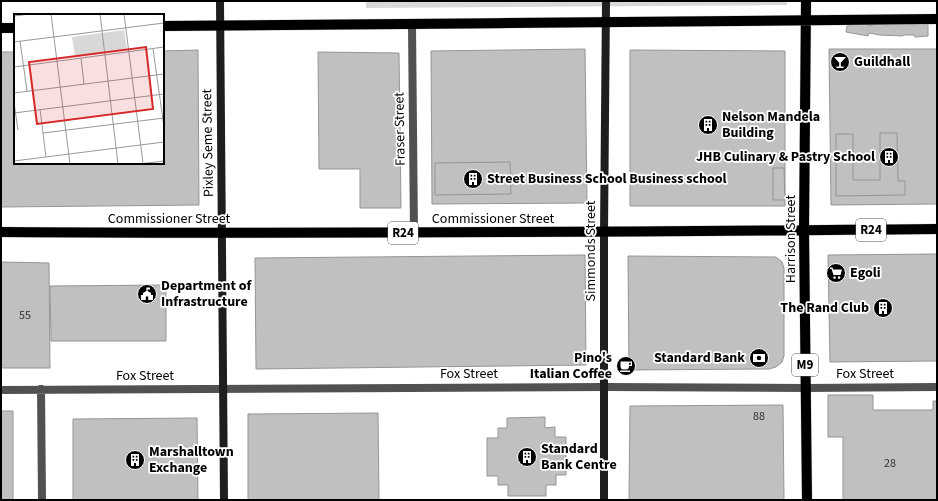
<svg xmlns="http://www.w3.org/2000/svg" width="938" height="501" font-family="'Source Sans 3',sans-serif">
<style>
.green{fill:#d8d8d8}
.building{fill:#c0c0c0;stroke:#959595}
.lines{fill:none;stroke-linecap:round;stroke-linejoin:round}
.primary-casing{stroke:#dbdbdb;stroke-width:11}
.street{stroke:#515151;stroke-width:8}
.secondary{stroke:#1e1e1e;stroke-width:8}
.primary{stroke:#000;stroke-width:10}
.labels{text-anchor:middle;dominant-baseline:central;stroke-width:3.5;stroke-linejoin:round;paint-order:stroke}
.number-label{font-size:12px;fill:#303030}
.shield{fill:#fff;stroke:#4c4c4c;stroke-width:1}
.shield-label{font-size:13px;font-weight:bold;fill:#000}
.poi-label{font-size:14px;font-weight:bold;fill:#000;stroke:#fff;text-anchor:start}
.street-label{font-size:14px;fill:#000;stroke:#fff}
.inset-road{fill:none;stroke:#999;stroke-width:1}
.view{fill:#d62828;fill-opacity:0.15;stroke:#d62828;stroke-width:2}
.inset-edge{fill:none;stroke:#000;stroke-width:2}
</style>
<rect width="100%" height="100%" fill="#fff"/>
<path class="green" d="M366,1H787V5L366,8Z"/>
<path class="building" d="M914,22L928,25V36L915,37L914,35H903V36L880,35L869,33L868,36L846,32L847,26L868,23V26L881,23L884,24L885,25L899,23L914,25Z
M585,49L587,203L432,204L431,51Z
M829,49H937V204L831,205Z
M198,50L199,205L1,207V52H15V163H163V51Z
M630,50L785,51V206H630Z
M318,52L399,53L401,208H360V169H319Z
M880,133H897L898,181H905V195L836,196V134H853V180H880Z
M510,162L511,194L435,195V163Z
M773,168H784L785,200H773Z
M937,254V361L830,362L828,255Z
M585,255L586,365L256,369L255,258Z
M628,256L776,257L782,262L784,268V356L782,362L776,367L769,369L629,370Z
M1,262L49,263L50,368H1Z
M166,285V341H51L50,286Z
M828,395H873V410H933V401H937V500H843V437H828Z
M783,405L784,500H629L630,406Z
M1,411H13V500H1Z
M378,413L379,500H248V414Z
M545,417V428L555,427V437H566V475H556V485H546V496H508V485H498V476H487V438H498V428H507V418Z
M197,418L198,500H73V419Z"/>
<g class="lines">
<g class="primary-casing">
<path id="primary" d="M806,1L804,230L807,500
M163,26C421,23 679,23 937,19
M1,28H15
M1,232C313,234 625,232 937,229"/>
</g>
<path class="street" d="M412,25L414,233
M41,389L42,500
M1,390L605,387L806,388L937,387"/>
<path class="secondary" d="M220,1L224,500
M604,500V232L606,1"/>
<use href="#primary" class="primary"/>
</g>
<defs>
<g id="bar-disc" transform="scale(1)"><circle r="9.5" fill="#000" stroke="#fff"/><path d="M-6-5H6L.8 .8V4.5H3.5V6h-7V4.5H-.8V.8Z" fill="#fff"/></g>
<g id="building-disc" transform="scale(1)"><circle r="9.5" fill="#000" stroke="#fff"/><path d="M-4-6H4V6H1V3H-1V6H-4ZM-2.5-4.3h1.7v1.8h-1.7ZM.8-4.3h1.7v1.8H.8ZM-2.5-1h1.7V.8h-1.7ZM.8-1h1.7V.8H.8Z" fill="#fff"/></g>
<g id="supermarket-disc" transform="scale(1)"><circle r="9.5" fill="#000" stroke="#fff"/><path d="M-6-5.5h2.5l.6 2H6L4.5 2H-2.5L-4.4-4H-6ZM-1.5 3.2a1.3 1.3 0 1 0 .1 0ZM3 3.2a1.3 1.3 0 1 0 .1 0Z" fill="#fff"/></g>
<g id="civic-disc" transform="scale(1)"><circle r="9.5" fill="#000" stroke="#fff"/><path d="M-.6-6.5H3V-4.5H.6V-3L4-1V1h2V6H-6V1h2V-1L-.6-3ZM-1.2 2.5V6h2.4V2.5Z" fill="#fff"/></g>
<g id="bank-disc" transform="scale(1)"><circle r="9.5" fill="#000" stroke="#fff"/><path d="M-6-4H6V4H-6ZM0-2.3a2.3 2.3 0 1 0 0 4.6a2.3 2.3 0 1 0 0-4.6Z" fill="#fff"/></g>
<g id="cafe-disc" transform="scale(1)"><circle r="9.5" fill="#000" stroke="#fff"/><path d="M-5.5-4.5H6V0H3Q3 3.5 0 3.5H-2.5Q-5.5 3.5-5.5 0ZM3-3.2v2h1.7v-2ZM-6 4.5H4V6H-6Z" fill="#fff"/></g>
</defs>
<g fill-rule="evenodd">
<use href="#bar-disc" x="840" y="62"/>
<use href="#building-disc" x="708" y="125"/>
<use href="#building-disc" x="889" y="157"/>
<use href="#building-disc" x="473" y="179"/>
<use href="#supermarket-disc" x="836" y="273"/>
<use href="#civic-disc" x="147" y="294"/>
<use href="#building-disc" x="883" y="308"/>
<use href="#bank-disc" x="759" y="358"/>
<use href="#cafe-disc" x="626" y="366"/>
<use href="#building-disc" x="527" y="457"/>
<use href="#building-disc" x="135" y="460"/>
</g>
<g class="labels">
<g class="number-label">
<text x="25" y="315">55</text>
<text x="759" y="416">88</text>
<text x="890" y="463">28</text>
</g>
<g class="shield">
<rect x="856" y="219" width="30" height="22" rx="3"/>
<rect x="388" y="222" width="30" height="22" rx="3"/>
<rect x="792" y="354" width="26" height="22" rx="3"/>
</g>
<g class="shield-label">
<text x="871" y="230">R24</text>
<text x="403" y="233">R24</text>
<text x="805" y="365">M9</text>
</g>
<g class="poi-label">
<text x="854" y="62">Guildhall</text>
<text x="722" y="117">Nelson Mandela<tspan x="722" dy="16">Building</tspan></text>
<text x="875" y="157" text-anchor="end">JHB Culinary &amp; Pastry School</text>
<text x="487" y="179">Street Business School Business school</text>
<text x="850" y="273">Egoli</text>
<text x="161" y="286">Department of<tspan x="161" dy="16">Infrastructure</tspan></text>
<text x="869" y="308" text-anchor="end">The Rand Club</text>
<text x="612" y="358" text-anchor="end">Pino's<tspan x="612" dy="16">Italian Coffee</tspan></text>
<text x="745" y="358" text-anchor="end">Standard Bank</text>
<text x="541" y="449">Standard<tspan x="541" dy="16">Bank Centre</tspan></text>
<text x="149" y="452">Marshalltown<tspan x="149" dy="16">Exchange</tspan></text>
</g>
<g class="street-label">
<text transform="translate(400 129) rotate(-91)">Fraser Street</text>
<text transform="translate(208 143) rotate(-91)">Pixley Seme Street</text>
<text x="169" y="219">Commissioner Street</text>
<text x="493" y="219">Commissioner Street</text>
<text transform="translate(791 239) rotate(-90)">Harrison Street</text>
<text transform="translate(591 251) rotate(-90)">Simmonds Street</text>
<text x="469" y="374">Fox Street</text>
<text x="865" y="374">Fox Street</text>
<text x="145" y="376">Fox Street</text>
</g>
</g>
<g transform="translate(14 14)">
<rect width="150" height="150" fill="#fff"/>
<path d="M110,16L113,36L61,43L58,23Z" fill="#d8d8d8"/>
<path class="inset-road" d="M37,0L56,150M86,0L104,150M110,0L129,149M0,2L16,0M6,27L13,77M0,28L150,9M139,35L150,113M67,44L70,70M0,53L150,33M0,79L150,60M0,89L4,116M26,95L32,143M0,99L150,80M29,119L150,104M0,147L150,128M125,150L150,147"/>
<path class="view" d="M132,33L139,95L23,110L15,48Z"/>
<rect width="150" height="150" class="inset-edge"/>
</g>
<rect width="938" height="501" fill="none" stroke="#000000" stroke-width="4"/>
</svg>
